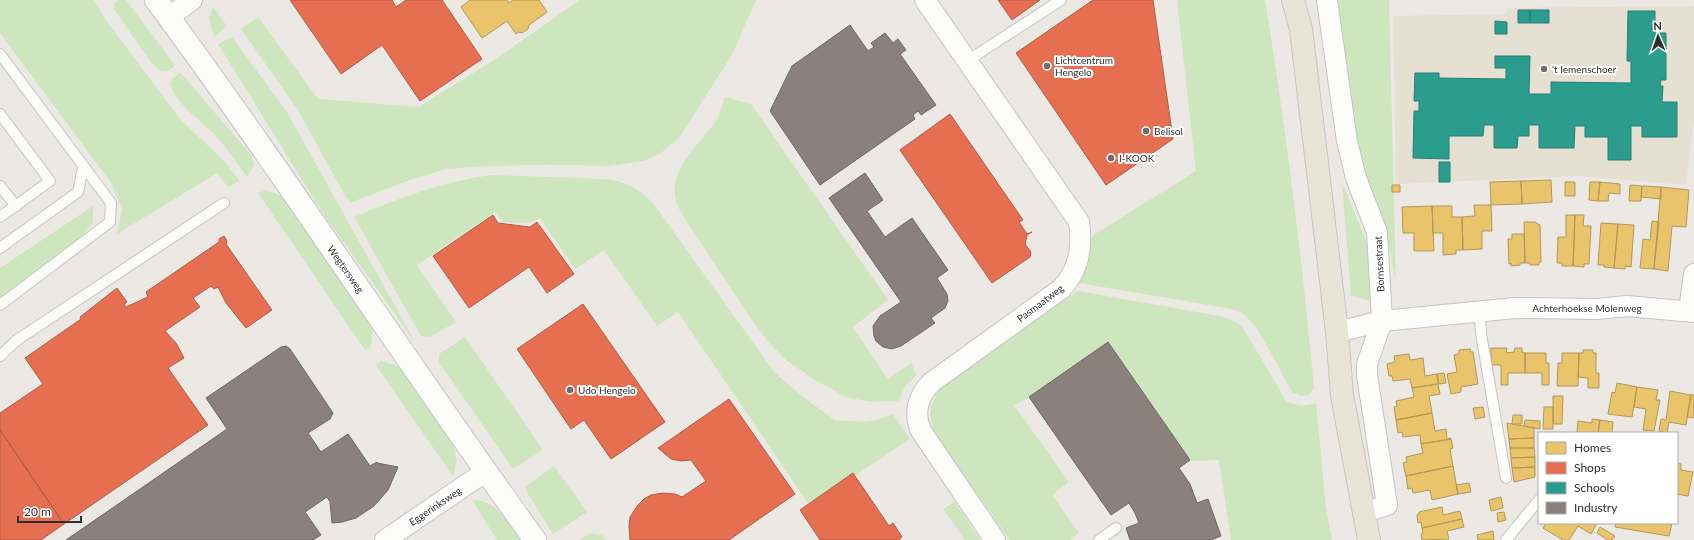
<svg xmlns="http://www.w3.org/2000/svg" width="1694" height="540" font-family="Lato,sans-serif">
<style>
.education{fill:#e6e0d3}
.green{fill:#cee6be}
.homes{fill:#e9c46a;stroke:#b19758}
.shops{fill:#e76f51;stroke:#b05c46}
.schools{fill:#2a9d8f;stroke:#2b7c72}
.industry{fill:#8a817c;stroke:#6e6865}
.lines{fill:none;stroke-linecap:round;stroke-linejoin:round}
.service-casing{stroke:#c5c4c5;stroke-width:12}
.minor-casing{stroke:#c5c4c5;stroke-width:22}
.tertiary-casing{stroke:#c5c4c5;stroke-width:24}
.primary-casing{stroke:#c6c5c4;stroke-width:24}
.service{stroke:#fcfcfb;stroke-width:10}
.minor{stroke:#fcfcfb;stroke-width:20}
.tertiary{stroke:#fcfcfb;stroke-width:22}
.primary{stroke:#e8e4d6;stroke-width:22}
.poi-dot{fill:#706f6e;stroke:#fff;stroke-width:1.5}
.labels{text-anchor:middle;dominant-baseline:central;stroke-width:4;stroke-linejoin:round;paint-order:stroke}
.poi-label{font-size:10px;fill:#2e2e2e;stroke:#fff;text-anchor:start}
.street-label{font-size:10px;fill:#2e2e2e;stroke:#fff}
</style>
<rect width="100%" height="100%" fill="#ece8e4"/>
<path class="education" d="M1694,6V121L1686,185L1576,176L1396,184L1393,16L1506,14L1507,8Z"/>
<path class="green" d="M0,0H93L105,19L180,119L223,160L240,181L228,187L217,173L117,234L122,209L112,184L0,33Z
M118,0H126L175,65C172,69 167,72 161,71C154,70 121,18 114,9L115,3Z
M580,0H756L732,55L678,139L661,153L644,161L609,166L549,165L487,166L446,169L410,180L352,202L346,198L298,110L241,29L258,17L318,99L419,107L497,58Z
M1177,0H1265C1286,129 1302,258 1314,388L1310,394L1301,396L1292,392C1281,373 1259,325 1243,314C1240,312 1236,310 1232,309L1079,283L1089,261L1090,239L1095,234L1196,171Z
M1337,0H1389L1396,283L1388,239L1355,157L1349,81Z
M213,7L227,26L214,37L209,18Z
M232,37L287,112L415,342L322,212L218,44Z
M180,72L252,156L254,165L247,177C237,163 227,148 215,135C199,119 178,106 170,84L172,79Z
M725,97L751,104L888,300L853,327L888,379L911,363L917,375L906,385L898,401L871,402L846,397L815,380L786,360L769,343L749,316L684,217C681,212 678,208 677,203C666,173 697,146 713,125C719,118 722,106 725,97Z
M491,175L606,179C628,182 637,188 653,203L774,372L803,397L835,420L861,422L878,420L893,414L910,439L810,506L678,312L657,326L604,250L575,269L540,218L529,223L503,222L495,212L417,265L456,322L430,337L421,336L354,217C399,198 442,182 491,175Z
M1342,183L1369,248L1375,293L1369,301L1351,295Z
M266,190L282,196L373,327L371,347L365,350L258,193Z
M93,206V222L78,242L0,299V268Z
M1078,291L1225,317L1239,324L1243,328L1287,402L1301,406L1316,403L1326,508L1332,540H1231L1219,460L1191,461L1109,342L1029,398L1014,405L1069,482L1052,495L1079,533L1070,540H1010L942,445C926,421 927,407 943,384Z
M465,337L543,450L513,469L439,362V354Z
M381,361L401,367L453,442C457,455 457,464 453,476L375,364Z
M554,466L587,512L553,534L528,494L525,487Z
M472,500C499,501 506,520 521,540H497Z
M955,502L980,540H965L943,509Z
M590,533L602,535L606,540H580Z"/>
<path class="homes" d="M470,0H507L509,3L513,0H539L547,12L529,25L528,29L522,33L519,32L516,34L507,21L482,38L461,7Z
M1551,180L1552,202L1522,204L1521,181Z
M1521,181L1522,204L1491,205L1490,182Z
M1565,182H1575V196H1565Z
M1590,182H1600L1598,201L1589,200Z
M1600,182L1620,184V194L1609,193L1608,201H1598Z
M1392,185H1400V192H1392Z
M1630,185L1642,186L1641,201H1629Z
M1642,186L1661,187V199L1641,197Z
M1661,187L1689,190L1686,227L1672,226L1668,271L1654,269Z
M1474,205H1491L1492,231H1482V249L1463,250L1462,217L1475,216Z
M1432,206L1434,251H1414V233H1403L1402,207Z
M1432,206H1452V217H1462L1463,250H1456V254L1443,255V233H1433Z
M1566,215H1575L1573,266H1562V263H1557L1558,237H1566Z
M1575,215H1584L1583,226H1591L1589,264H1584V267L1573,266Z
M1652,221L1659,222L1654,269L1640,268L1643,239L1650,240Z
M1524,222H1535L1540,225L1541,262H1539V265H1530V263H1525Z
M1601,223L1618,224L1614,268L1604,267V265H1598Z
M1618,224L1634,225L1631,267L1625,266V269L1614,268Z
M1512,234H1524L1525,263H1520V265L1511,266V263L1509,264L1508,239H1512Z
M1491,348H1507L1506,353L1514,352L1515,348H1522V352L1525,353V373H1508V385H1501V365H1491Z
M1470,349L1471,352H1473L1478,384L1461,387V392L1451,394L1447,374L1457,372L1454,355L1459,354V350Z
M1583,350H1593V353H1596V373H1599V388H1588V378L1578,377L1579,353H1583Z
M1525,353H1546V363H1549V385H1542V373H1525Z
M1562,353H1579L1578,386H1557L1558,363H1562Z
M1409,354L1410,360L1423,358L1425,376L1437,374L1438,384L1412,388L1410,379L1393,381L1392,376H1389L1387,364L1395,362L1394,356Z
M1444,373L1446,383L1439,384L1437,374Z
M1617,383L1637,387L1632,417L1608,414L1612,392L1615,393Z
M1438,384L1440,394L1429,396L1432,413L1396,420L1394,407L1397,406L1396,401L1414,397L1412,388Z
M1637,387L1658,390L1656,400H1660L1654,431L1643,430L1646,409L1634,407Z
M1670,391L1691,395L1686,425L1669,422L1667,433L1659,431L1661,419L1666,420Z
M1691,395H1694V418L1687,417Z
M1553,396H1563L1562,424H1553Z
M1483,407L1485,417L1475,419L1473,408Z
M1544,407H1553V429H1543Z
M1432,413L1435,431L1446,429L1447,439L1451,438V439L1421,444L1420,435L1403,437L1402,432L1398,433L1396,420Z
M1513,415H1522V424H1512Z
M1592,419L1600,420L1598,433H1577L1578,421L1592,423Z
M1525,420L1540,421V429L1524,426Z
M1600,420L1613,422L1612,433H1598Z
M1507,423L1534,428V438L1509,439Z
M1534,438V448H1510L1509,439Z
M1451,439L1453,448L1450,449L1453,466L1406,476L1403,463L1407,462L1406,457L1423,453L1421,444Z
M1510,448H1534L1535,457L1511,458Z
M1535,457V467L1512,468L1511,458Z
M1677,463L1681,464V470L1693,472L1688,496L1677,494Z
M1453,466L1458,494L1432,500L1430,490L1413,493L1412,488L1408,489L1406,476Z
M1535,467V477L1514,482L1512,468Z
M1469,483L1471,492L1458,494L1456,485Z
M1501,497L1503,508L1491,511L1489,500Z
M1442,507L1443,515L1460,511L1462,519L1422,528L1421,522L1418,523L1417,515L1419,514V512Z
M1504,512L1506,520L1498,522L1497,513Z
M1462,519L1464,527L1447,531L1449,539L1422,540L1421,534L1423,533L1422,528Z
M1546,523H1594L1596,525L1591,534L1578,526L1569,540H1563L1543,528Z
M1616,523H1672L1669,536L1615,527Z
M1600,527L1615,536L1612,540H1608L1597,533Z
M1493,531L1494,540H1478L1477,535Z"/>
<path class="shops" d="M290,0H392L396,7L406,0H442L482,59L420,101L382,45L341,74Z
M998,0H1040L1012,20Z
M1093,0H1153L1173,139L1106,185L1016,53Z
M950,114L1023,220L1019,222L1027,234L1032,232L1027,235L1025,244L1031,252L1030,257L992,283L900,150Z
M493,215L498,223L530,227L537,222L574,274L547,293L529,267L469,308L433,256Z
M224,236L227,241L226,244L272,310L246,328L226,303L218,287L214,289L211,286L193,298L200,307L165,331L176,343L184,358L168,368L208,425L64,524L0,430V413L43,384L25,358L81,319L80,317L117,288L127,302L124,304L126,307L148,297L146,292L219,242V239Z
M583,304L665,422L611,459L584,420L571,429L517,349Z
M729,399L795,494L729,540H630L629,526L630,517L638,505L644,499L651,495L663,493L675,494L682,497L706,481L691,460L681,461L671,459L658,448Z
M0,430L64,524L41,540H0Z
M853,473L889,526L893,523L902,537L899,540H820L800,510Z"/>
<path class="schools" d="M1518,10H1530V23H1518Z
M1530,10H1549V23H1530Z
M1628,11H1655V33H1666V80H1661L1660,86H1663L1662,102H1677V137H1642V126H1631V160H1608V137H1585V126H1575L1574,148H1539V125H1529V136H1518L1517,148H1494V125H1484L1483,136H1449V159L1413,158L1414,111H1419V101H1414L1415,73H1439V78L1506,79V68H1495V56H1530L1529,94H1551V82L1631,83V61H1627Z
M1495,21L1507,22V34H1495Z
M1439,162H1450V182H1439Z"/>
<path class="industry" d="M850,25L868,51L874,47L871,43L885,33L893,43L898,39L906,50L900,54L936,105L921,115L918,111L913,115L915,119L820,185L770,111L792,66Z
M865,173L883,200L867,211L885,237L912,218L948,270L937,278L947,294L948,301L945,308L931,318L935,323L901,346L892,349L883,347L876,341L874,336L873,326L880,316L901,302L829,198Z
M1108,342L1190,460L1179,468L1190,484L1197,503L1208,499L1221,536L1211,540H1130L1126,528L1139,523L1135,513L1129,503L1111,515L1029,397Z
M286,346L290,349L333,413L330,419L308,433L321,452L348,434L370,466L377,462V463L398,467L388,490L374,506L356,518L342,522L332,523L330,502L327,497L305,512L321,535L313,540H66L227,429L206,398L281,347Z"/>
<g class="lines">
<g class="service-casing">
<path id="service" d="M0,54L111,203L110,222L0,305
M967,61L1061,0
M0,114L50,181L0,217
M0,186L16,206
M0,248L78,192L83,167
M1479,311L1482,340L1506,478
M0,356L17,340L224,203
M1099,540L1116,528
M1506,540L1539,500"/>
</g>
<g class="minor-casing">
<path id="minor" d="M925,0L1079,222C1083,248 1079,270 1061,289L932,382C918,395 913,413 921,431L995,540
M1327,0L1347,141L1356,178L1377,232L1382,321L1367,364V375L1387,505L1363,513
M169,17L192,0
M1689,311L1694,274
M1337,332L1382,321L1515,308L1597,309L1627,306L1694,312
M385,540L485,472"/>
</g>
<g class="tertiary-casing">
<path id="tertiary" d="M156,0C287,177 406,362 535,540"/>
</g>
<g class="primary-casing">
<path id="primary" d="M1293,0L1301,29L1337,332L1342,395L1369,540"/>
</g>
<use href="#service" class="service"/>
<use href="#minor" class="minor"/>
<use href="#tertiary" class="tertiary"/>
<use href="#primary" class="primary"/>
</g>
<g class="poi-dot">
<circle cx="1047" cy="66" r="4"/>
<circle cx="1544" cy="69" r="4"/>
<circle cx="1146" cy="131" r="4"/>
<circle cx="1111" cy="158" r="4"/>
<circle cx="570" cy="390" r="4"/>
</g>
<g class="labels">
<g class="poi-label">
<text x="1055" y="60">Lichtcentrum<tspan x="1055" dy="12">Hengelo</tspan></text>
<text x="1552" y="69">'t Iemenschoer</text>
<text x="1154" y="131">Belisol</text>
<text x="1119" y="158">I-KOOK</text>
<text x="578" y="390">Udo Hengelo</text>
</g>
<g class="street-label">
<text transform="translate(1379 264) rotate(-93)">Bornsestraat</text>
<text transform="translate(346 269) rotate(55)">Wegtersweg</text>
<text transform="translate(1040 303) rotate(-37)">Pasmaatweg</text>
<text x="1587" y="308">Achterhoekse Molenweg</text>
<text transform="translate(435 506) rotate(-34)">Eggerinksweg</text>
</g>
</g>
<rect x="1538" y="432" width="140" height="92" fill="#ffffff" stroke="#ababab"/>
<rect x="1546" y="442" width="20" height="12" fill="#e9c46a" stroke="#ababab"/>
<text x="1574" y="452" font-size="12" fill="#2e2e2e">Homes</text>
<rect x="1546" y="462" width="20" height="12" fill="#e76f51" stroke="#ababab"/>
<text x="1574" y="472" font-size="12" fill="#2e2e2e">Shops</text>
<rect x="1546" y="482" width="20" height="12" fill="#2a9d8f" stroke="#ababab"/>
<text x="1574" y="492" font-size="12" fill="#2e2e2e">Schools</text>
<rect x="1546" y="502" width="20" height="12" fill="#8a817c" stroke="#ababab"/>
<text x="1574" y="512" font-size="12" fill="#2e2e2e">Industry</text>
<g transform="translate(1658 36) rotate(358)" stroke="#ffffff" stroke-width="3" paint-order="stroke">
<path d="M0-3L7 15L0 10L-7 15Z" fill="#2e2e2e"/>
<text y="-6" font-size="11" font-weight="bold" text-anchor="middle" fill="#2e2e2e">N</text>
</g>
<path d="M18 516v6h63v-6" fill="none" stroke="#2e2e2e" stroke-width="2"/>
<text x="24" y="516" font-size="12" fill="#2e2e2e" stroke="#ffffff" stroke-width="3" paint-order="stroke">20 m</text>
</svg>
